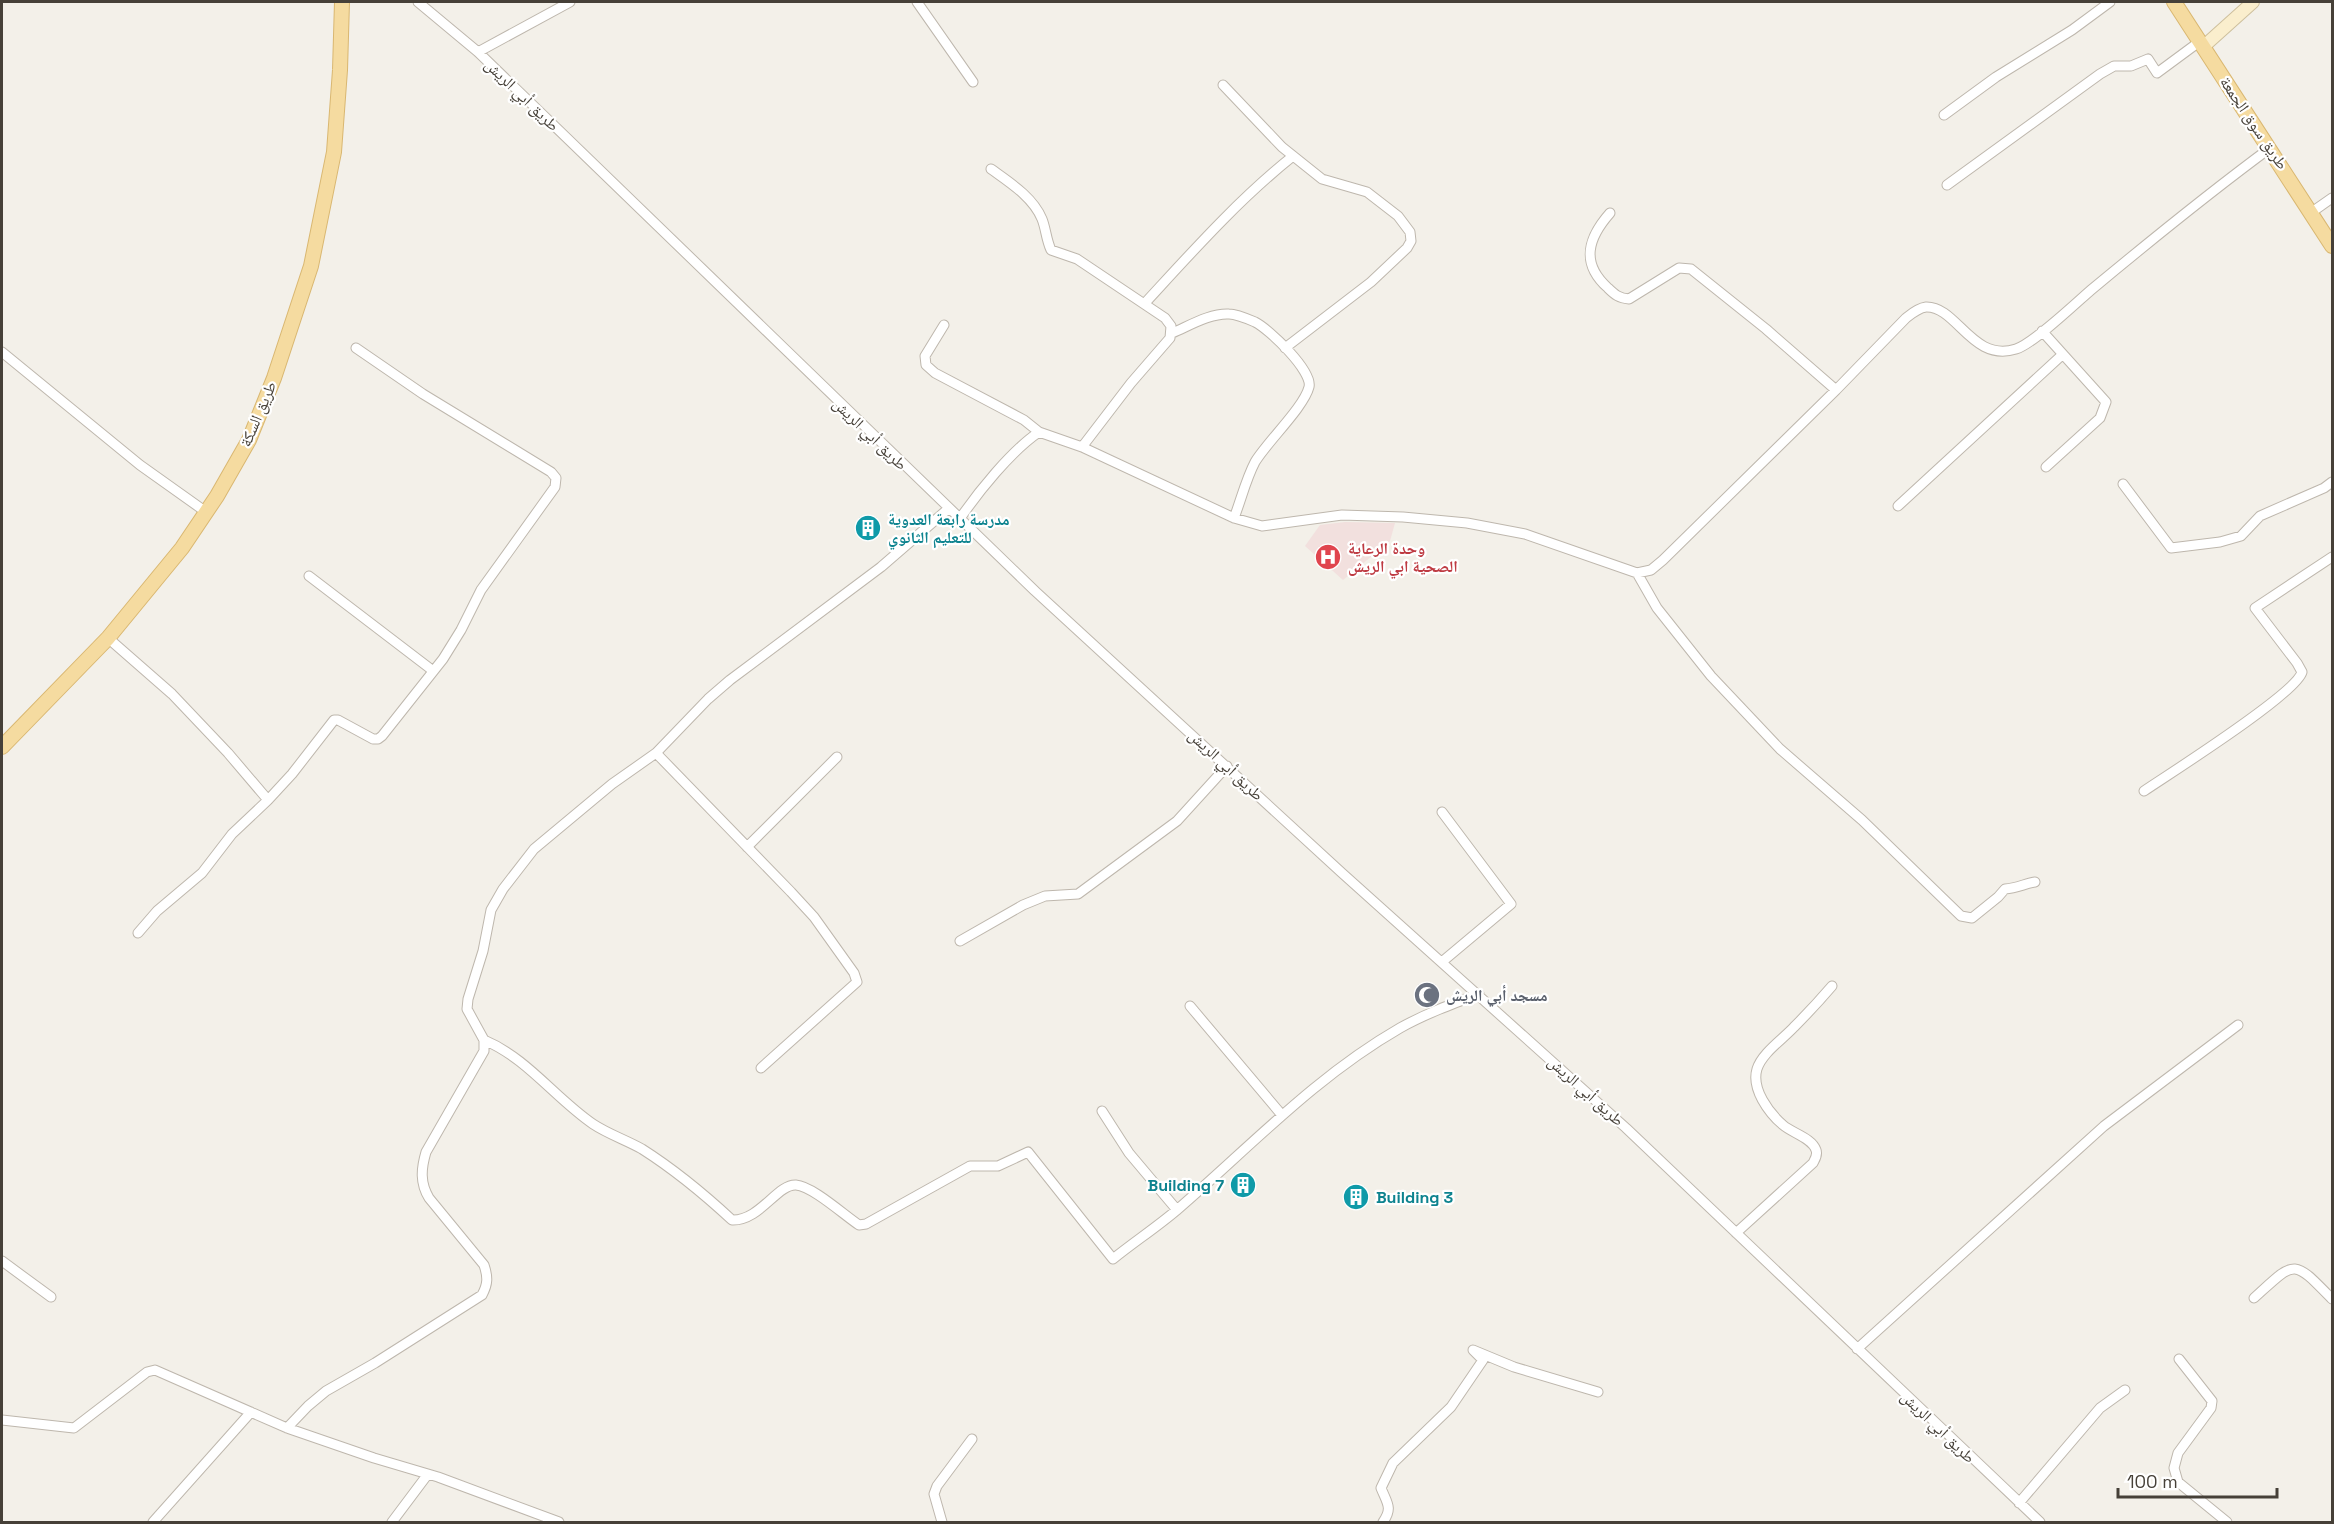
<svg xmlns="http://www.w3.org/2000/svg" width="2334" height="1524" font-family="'Space Grotesk','Noto Naskh Arabic',sans-serif">
<style>
.medical{fill:#f2e0de}
.lines{fill:none;stroke-linecap:round;stroke-linejoin:round}
.minor-casing{stroke:#beb7ad;stroke-width:11}
.secondary-casing{stroke:#cec09d;stroke-width:14}
.primary-casing{stroke:#d9b771;stroke-width:16}
.minor{stroke:#fff;stroke-width:9}
.secondary{stroke:#faeecd;stroke-width:12}
.primary{stroke:#f5dba0;stroke-width:14}
.labels{text-anchor:middle;dominant-baseline:central;stroke-width:4.5;stroke-linejoin:round;paint-order:stroke}
.street-label{font-size:16px;fill:#464038;stroke:#fff}
.culture-label{font-size:16px;font-weight:bold;fill:#0d838f;stroke:#fff;text-anchor:start}
.health-label{font-size:16px;font-weight:bold;fill:#be3a42;stroke:#fff;text-anchor:start}
.worship-label{font-size:16px;font-weight:bold;fill:#5b616d;stroke:#fff;text-anchor:start}
</style>
<rect width="100%" height="100%" fill="#f3f0e9"/>
<path class="medical" d="M1345,522L1395,523L1390,541L1343,580L1305,546L1320,525Z"/>
<g class="lines">
<g class="minor-casing">
<path id="minor" d="M418,2L478,52L1035,591L1342,873L1626,1128L2040,1522
M917,2L973,82
M478,52L570,2
M1223,85L1282,147L1322,179L1367,192L1398,216L1410,232L1411,241L1407,248L1371,282L1285,348
M1944,115L1996,77L2072,30L2110,2
M991,169C1009,182 1033,197 1042,219C1046,229 1046,239 1051,250L1077,259L1165,318L1171,326L1170,338L1131,383L1082,447
M1947,185L2100,74L2114,66H2131L2148,59L2157,73L2199,42
M2312,212L2332,198
M1610,213C1588,238 1580,263 1608,288C1615,295 1619,298 1629,299L1679,268L1691,269L1766,329L1836,390
M1145,303C1192,252 1238,200 1293,156
M944,325L925,356L926,365L935,373L1024,420L1039,432L1082,447L1234,518L1262,526L1342,515L1403,517L1467,523L1525,534L1637,573L1651,570L1663,560L1836,390L1906,318C1911,314 1918,308 1926,307C1957,306 1972,363 2016,349C2033,344 2076,303 2091,290C2150,241 2209,193 2270,148
M2042,331L2106,402L2100,418L2046,467
M1172,333C1189,326 1210,313 1229,314C1236,314 1248,319 1255,322C1269,329 1313,371 1309,387C1304,407 1267,442 1255,462C1246,479 1241,500 1234,518
M2,352L140,465L206,512
M2123,484L2171,548L2220,542L2241,536L2260,516L2324,488L2332,482
M1898,506L2062,355
M959,520C978,492 1011,451 1039,432
M1637,573L1657,608L1711,676L1780,749L1862,820L1961,916L1972,918L1998,897L2005,889C2017,888 2024,884 2035,882
M309,576L432,670
M108,638L172,694L228,753L268,800L232,834L202,873L157,911L138,933
M656,753L791,892L814,917L854,973L857,982L761,1068
M2144,791C2169,774 2296,694 2302,672L2297,663L2255,608L2332,557
M268,800L292,774L334,720H338L373,739H378L382,736L443,659L461,630L481,590L555,487L556,478L551,472L423,394L356,348
M1442,812L1511,904L1443,961
M747,847L837,757
M960,941L1023,905L1045,896L1078,894L1177,821L1227,766
M1190,1006L1281,1114
M484,1040C527,1058 555,1098 593,1124C608,1134 626,1140 642,1149C675,1170 704,1194 732,1220C760,1221 777,1184 796,1185C812,1186 844,1215 859,1225L866,1224L970,1166H998L1028,1152L1113,1259C1134,1242 1157,1227 1178,1209C1251,1146 1315,1077 1400,1028C1425,1014 1452,1004 1479,994
M1102,1111L1129,1153L1177,1210
M1736,1233L1813,1163C1815,1159 1818,1155 1816,1150C1812,1138 1792,1133 1783,1125C1769,1113 1751,1089 1757,1069C1762,1053 1783,1039 1794,1027C1807,1014 1820,1000 1832,986
M2,1261L51,1297
M2254,1298C2296,1260 2292,1258 2332,1299
M1857,1349L2104,1126L2238,1025
M2179,1359L2212,1401L2211,1408L2178,1453L2174,1468L2178,1482L2227,1522
M2,1420L74,1428L147,1372L155,1370L287,1428L374,1458L438,1477L559,1522
M287,1428L308,1406L326,1391L375,1363L482,1295C488,1284 488,1277 484,1265L429,1198C420,1183 421,1169 426,1152L484,1051V1040L467,1009L468,999L483,951L491,910L503,889L534,849L612,784L656,753L708,699L730,680L881,567L948,509
M2019,1503L2100,1408L2125,1390
M153,1522L251,1412
M392,1522L428,1474
M942,1522L934,1494L937,1486L972,1439
M1383,1522C1393,1508 1387,1503 1381,1488L1393,1463L1451,1407L1483,1360L1473,1350L1514,1367L1598,1392"/>
</g>
<g class="secondary-casing">
<path id="secondary" d="M2203,47L2253,2"/>
</g>
<g class="primary-casing">
<path id="primary" d="M2174,2L2332,246
M2,747L108,638L182,548L217,496L249,440L274,378L311,266L334,152L340,70L342,2"/>
</g>
<use href="#minor" class="minor"/>
<use href="#secondary" class="secondary"/>
<use href="#primary" class="primary"/>
</g>
<defs>
<g id="building-disc" transform="scale(1.35)"><circle r="9.5" fill="#0f9aa8" stroke="#fff"/><path d="M-4-6H4V6H1V3H-1V6H-4ZM-2.5-4.3h1.7v1.8h-1.7ZM.8-4.3h1.7v1.8H.8ZM-2.5-1h1.7V.8h-1.7ZM.8-1h1.7V.8H.8Z" fill="#fff"/></g>
<g id="hospital-disc" transform="scale(1.35)"><circle r="9.5" fill="#e0444e" stroke="#fff"/><path d="M-5-5h3v3.5h4V-5h3V5h-3V1.5h-4V5h-3Z" fill="#fff"/></g>
<g id="mosque-disc" transform="scale(1.35)"><circle r="9.5" fill="#6b7280" stroke="#fff"/><path d="M3.5-4.9A6 6 0 1 0 3.5 4.9A5 5 0 1 1 3.5-4.9Z" fill="#fff"/></g>
</defs>
<g fill-rule="evenodd">
<use href="#building-disc" x="868" y="528"/>
<use href="#hospital-disc" x="1328" y="557"/>
<use href="#mosque-disc" x="1427" y="995"/>
<use href="#building-disc" x="1243" y="1185"/>
<use href="#building-disc" x="1356" y="1197"/>
</g>
<g class="labels">
<g class="street-label">
<text transform="translate(522 95) rotate(44)">طريق أبي الريش</text>
<text transform="translate(2254 123) rotate(56)">طريق سوق الجمعة</text>
<text transform="translate(258 414) rotate(-67)">طريق السكة</text>
<text transform="translate(870 434) rotate(44)">طريق أبي الريش</text>
<text transform="translate(1226 765) rotate(43)">طريق أبي الريش</text>
<text transform="translate(1586 1091) rotate(42)">طريق أبي الريش</text>
<text transform="translate(1938 1427) rotate(44)">طريق أبي الريش</text>
</g>
<g class="culture-label">
<text x="888" y="519">مدرسة رابعة العدوية<tspan x="888" dy="18">للتعليم الثانوي</tspan></text>
<text x="1224" y="1185" text-anchor="end">Building 7</text>
<text x="1376" y="1197">Building 3</text>
</g>
<g class="health-label">
<text x="1348" y="548">وحدة الرعاية<tspan x="1348" dy="18">الصحية ابي الريش</tspan></text>
</g>
<g class="worship-label">
<text x="1446" y="995">مسجد أبي الريش</text>
</g>
</g>
<rect width="2334" height="1524" fill="none" stroke="#464038" stroke-width="6"/>
<path d="M2118 1488v9h159v-9" fill="none" stroke="#464038" stroke-width="3"/>
<text x="2127" y="1488" font-size="18" fill="#464038" stroke="#ffffff" stroke-width="4.5" paint-order="stroke">100 m</text>
</svg>
